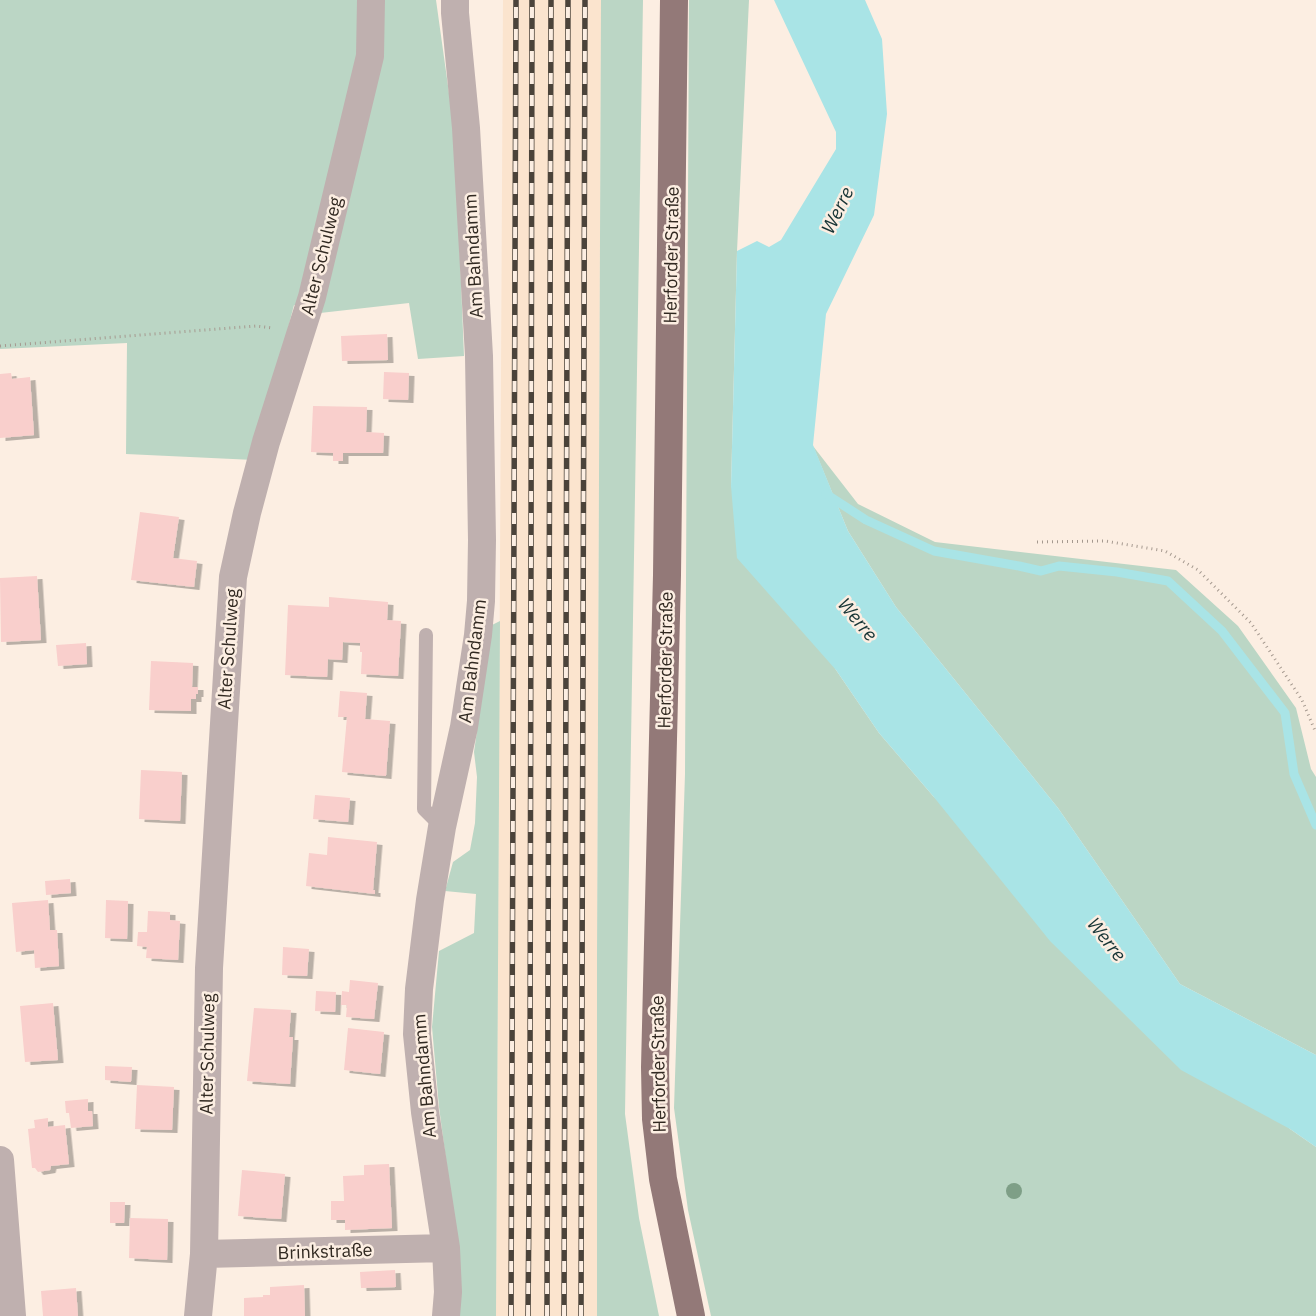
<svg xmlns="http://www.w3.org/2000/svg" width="1316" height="1316" font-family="'IBM Plex Sans',sans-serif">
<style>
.built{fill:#fbe4ce}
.green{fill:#bbd6c5}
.water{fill:#a9e4e6}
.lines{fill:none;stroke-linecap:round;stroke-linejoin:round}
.stream{stroke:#a9e4e6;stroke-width:9}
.building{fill:#f9cfcc;filter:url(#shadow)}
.path{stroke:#a5998f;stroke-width:3;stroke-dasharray:1 4;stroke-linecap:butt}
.lane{stroke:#bfb0af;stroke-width:14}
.street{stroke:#bfb0af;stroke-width:28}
.primary{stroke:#937978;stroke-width:28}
.rail-casing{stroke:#4b433a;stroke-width:5.5}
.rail{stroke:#fceee2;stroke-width:4;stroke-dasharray:11;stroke-linecap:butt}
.tree{fill:#7e9f87}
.labels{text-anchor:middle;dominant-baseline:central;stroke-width:5;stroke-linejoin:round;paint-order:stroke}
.street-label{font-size:18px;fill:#312921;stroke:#fceee2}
.water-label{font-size:19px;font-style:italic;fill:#163435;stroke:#fceee2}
</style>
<defs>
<filter id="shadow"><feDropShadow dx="5.5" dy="3" stdDeviation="0" flood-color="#0004"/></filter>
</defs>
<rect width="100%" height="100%" fill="#fceee2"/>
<path class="built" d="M503,0H601L597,959V1316H496Z"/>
<path class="green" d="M0,0H436L455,136L464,356L418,359L409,303L320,313L294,305L254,460L126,454L127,343L0,349Z
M601,0H643L625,1114L639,1218L659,1316H597V959Z
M689,0H749L737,251L731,486L836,670L879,733L933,796L1290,1129L1316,1147V1316H711L688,1210L674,1108L685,774Z
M813,446L858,504L935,542L1176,570L1238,626L1296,708L1311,769L1316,777V1055L1180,984L1058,808L896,607L848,531Z
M500,621L496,1316H456L460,1266L439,1107L432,1027L439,951L474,933L476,894L445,891L453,862L470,850L475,823L477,777L474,752L492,625Z"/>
<path class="water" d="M774,0H865L882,39L887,114L874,215L826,314L813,445L848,531L896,607L1058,808L1180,984L1316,1055V1147L1290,1129L1181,1070L1050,941L933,796L879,733L836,670L737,558L731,486L737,251L757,241L769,247L781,240L836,149V132Z"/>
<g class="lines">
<path class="stream" d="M826,494L866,520L934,551L1019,566L1041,571L1059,566L1117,572L1168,581L1222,631L1285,713L1294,774L1316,825"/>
</g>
<path class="building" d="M387,334L388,360L342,361L341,336Z
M384,372L409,373L408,400L383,399Z
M11,373L12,379L30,377L34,435L0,438V374Z
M313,406L367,407L366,432L384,433L383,453H343V461H333V453L311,452Z
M140,512L179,517L173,558L197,561L194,587L131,580Z
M37,576L41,640L1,642L0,578Z
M329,597L388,602L387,620L401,621L398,676L361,674L362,652H360V643L343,642L342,660L328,659L327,677L285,675L288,605L329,607Z
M86,643L87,664L58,666L56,645Z
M151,661L193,663L192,687H198V694H196V699H191V711L149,710Z
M340,691L367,693L365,719L390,721L386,776L342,772L347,717H338Z
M141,770L182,772L180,821L139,819Z
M315,795L350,798L348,822L313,819Z
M328,837L377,842L373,890H375V894L306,886L309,853L327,855Z
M70,879L71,893L46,895L45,881Z
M48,900L50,930H57L59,966L35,968L34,950L16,952L12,903Z
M106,900L128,901L127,939L105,938Z
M148,911L170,912V920L180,921L178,960L146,958L147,947L137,946L138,932H147Z
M283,947L309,949L307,976L282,975Z
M350,980L378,983L374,1019L346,1017L347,1005H341L342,991L349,992Z
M316,991L336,992L335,1012L315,1011Z
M53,1003L58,1060L25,1062L20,1006Z
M254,1008L291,1010L289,1037H293L290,1084L247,1081Z
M348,1028L384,1032L380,1074L344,1070Z
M105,1066L132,1067L131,1082L105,1080Z
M137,1085L174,1087L172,1130L135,1129Z
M88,1099V1111H92L93,1126L71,1128L69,1113H66L65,1101Z
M48,1118V1127L65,1125L69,1164L51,1166L50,1170L38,1172L35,1168H32L28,1129L35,1128L34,1120Z
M389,1164L392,1228L345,1230V1220H331V1201H344L343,1176L364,1175V1165Z
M242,1170L285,1174L281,1219L238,1216Z
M110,1202H125L124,1223H110Z
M130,1218L168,1219L167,1260L129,1258Z
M395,1270L396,1287L361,1288L360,1272Z
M304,1285L305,1316H244V1298L263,1297V1295H270V1287Z
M76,1288L78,1316H43L41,1291Z"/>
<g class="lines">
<path class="path" d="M0,346L256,326L273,328
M1037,542L1105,541L1165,551L1198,570L1251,623L1302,700L1316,733"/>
<path class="lane" d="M426,635L424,809L442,827"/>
<path class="street" d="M0,1160L12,1316
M204,1254L446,1248
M198,1316L204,1254L209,968L233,577L247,513L266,442L312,297L370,56L371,0
M446,1316L448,1292L446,1248L425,1112L417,1034L419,989L430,900L442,827L464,727L478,635L481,601L482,540L479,356L466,128L455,13V0"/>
<path class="primary" d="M674,0L667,575L655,1067L656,1119L663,1179L691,1316"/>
<g class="rail-casing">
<path id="rail" d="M511,1316L516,0
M528,1316L530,1089L532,0
M547,1316L551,0
M564,1316L568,0
M581,1316L585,0"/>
</g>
<use href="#rail" class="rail"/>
</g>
<circle class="tree" cx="1014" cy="1191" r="8"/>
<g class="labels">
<g class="street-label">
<text transform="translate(671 255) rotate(-89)">Herforder Straße</text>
<text transform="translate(321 256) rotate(-76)">Alter Schulweg</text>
<text transform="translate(473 256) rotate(-93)">Am Bahndamm</text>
<text transform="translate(228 649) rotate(-86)">Alter Schulweg</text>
<text transform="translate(665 660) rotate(-89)">Herforder Straße</text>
<text transform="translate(472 661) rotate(-83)">Am Bahndamm</text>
<text transform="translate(207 1054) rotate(-89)">Alter Schulweg</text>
<text transform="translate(658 1064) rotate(-91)">Herforder Straße</text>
<text transform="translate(424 1076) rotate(-95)">Am Bahndamm</text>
<text transform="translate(325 1251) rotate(-2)">Brinkstraße</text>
</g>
<g class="water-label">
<text transform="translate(837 210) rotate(-64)">Werre</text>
<text transform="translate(858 619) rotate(50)">Werre</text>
<text transform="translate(1107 939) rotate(52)">Werre</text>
</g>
</g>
</svg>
